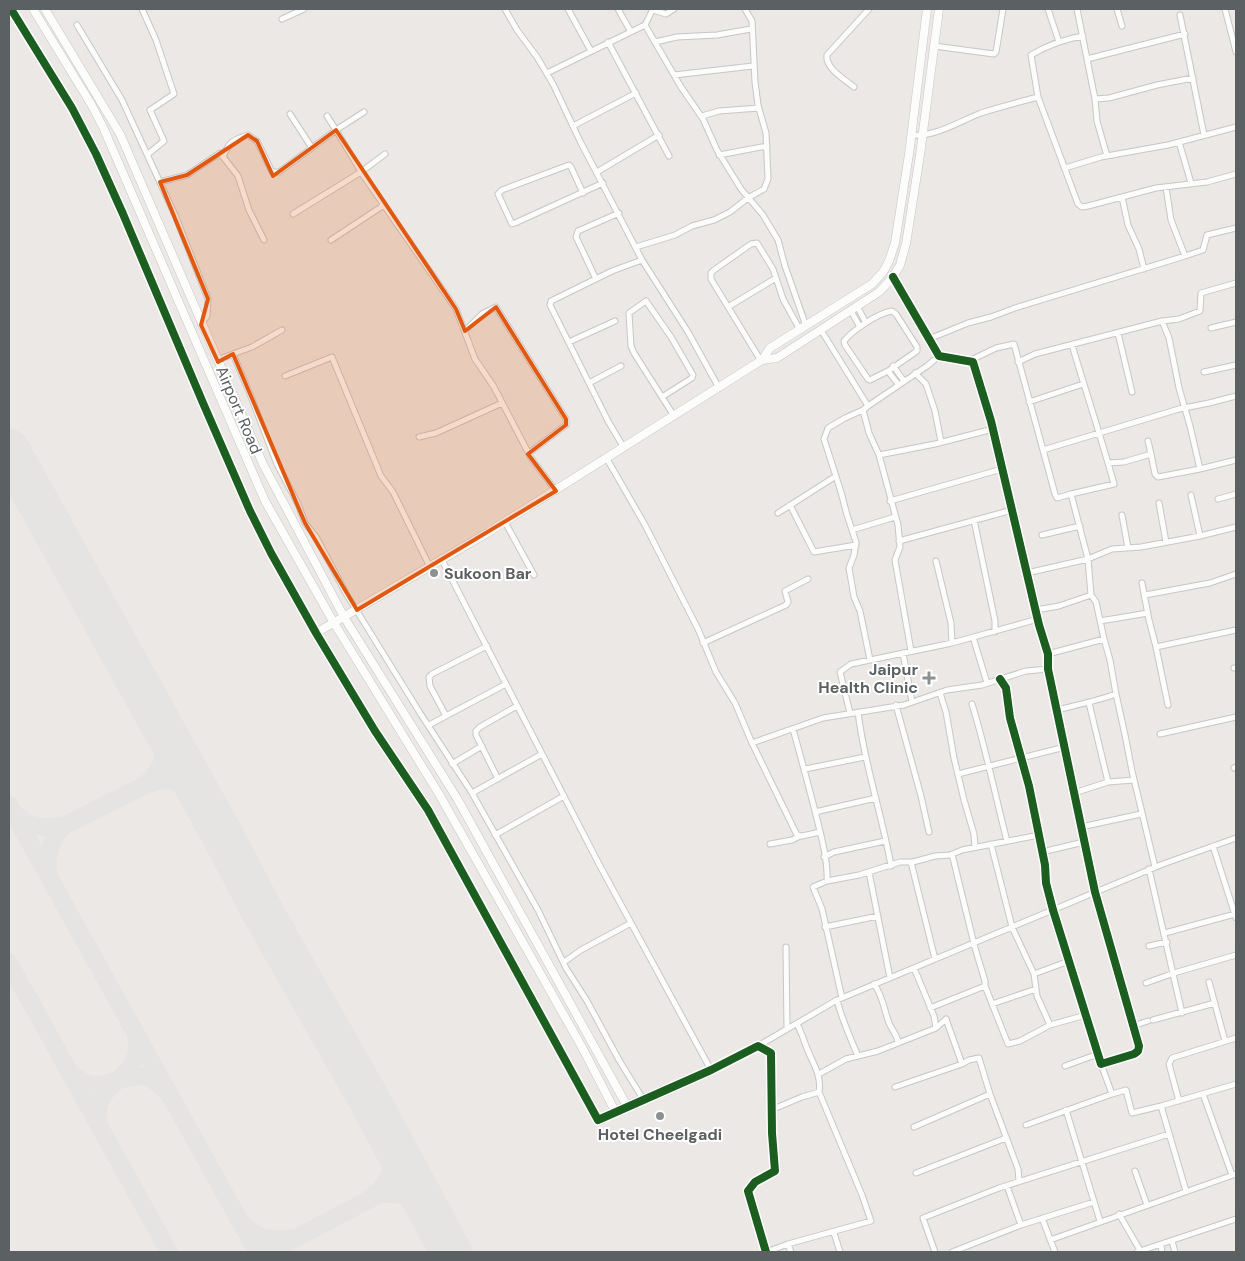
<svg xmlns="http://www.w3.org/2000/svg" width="1245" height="1261" font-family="'DM Sans',sans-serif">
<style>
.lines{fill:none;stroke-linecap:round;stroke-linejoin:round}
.taxiway{stroke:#e6e4e3;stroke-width:18}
.runway{stroke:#e6e4e3;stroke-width:42}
.street-casing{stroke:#c7c7c7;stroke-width:7}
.secondary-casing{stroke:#c7c7c7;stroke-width:9}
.street{stroke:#fcfcfb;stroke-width:5}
.secondary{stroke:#fcfcfb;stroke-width:8}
.cycleway-casing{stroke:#fff;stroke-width:11}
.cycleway{stroke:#1b5e20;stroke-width:8}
.marked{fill:#e15910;fill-opacity:0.2;stroke:#e15910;stroke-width:4;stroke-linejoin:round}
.poi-dot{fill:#8d9090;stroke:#fff;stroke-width:2}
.labels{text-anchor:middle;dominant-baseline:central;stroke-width:4;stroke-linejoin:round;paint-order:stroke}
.street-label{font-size:16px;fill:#5b6062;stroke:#fff}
.poi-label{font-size:16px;font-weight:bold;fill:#5b6062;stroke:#fff;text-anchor:start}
</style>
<rect width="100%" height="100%" fill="#ebe8e5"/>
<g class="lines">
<path class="taxiway" d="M146,784C177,755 165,735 148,703
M9,805L257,1252
M15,814C30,828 45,829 65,825
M49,876C44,857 51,838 65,825C84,816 102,806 121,797C162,775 181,770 210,813
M9,963L169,1252
M70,1072C104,1108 131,1053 164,1089
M99,1125C88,1079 146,1082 136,1036
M371,1197C396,1182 397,1153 385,1129
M243,1224C256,1240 273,1241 292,1238
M269,1252L378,1195C400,1190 416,1198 430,1215"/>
<path class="runway" d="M9,450L224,838L261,909L371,1103L451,1252"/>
<g class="street-casing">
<path id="street" d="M11,9L72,108L96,154L123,214L203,403L250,511L271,553L316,633L375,731L428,810L598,1120L615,1111
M142,9L156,40L174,94L150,110L164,141L148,154
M505,9L517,30L537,57L553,84L580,141L642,260L688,332L719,388
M568,9L591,51
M618,9L631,32
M1048,9L1059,42
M1077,9L1095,99L1097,121L1107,156
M1117,9L1122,26
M1225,9L1236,52
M653,10L666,14L674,9
M1180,15L1204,135
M282,19L304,9
M77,25L122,100L175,215L208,299L207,316L201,324
M645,25L681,87L703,119L717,150L741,189L763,215L778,240L785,266L806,326
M1083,36C1064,39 1048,45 1031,55L1038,97L1078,204L1082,207L1088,206L1156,188L1207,182L1236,174
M608,42L669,156
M655,42L677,37L717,35L751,29
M934,46L994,54L996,52L1003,9
M1087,59L1185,34
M547,73L645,25L653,9
M674,75L753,66
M854,87C844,79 825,68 827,55L869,9
M1095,99L1109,98L1157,85L1193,78
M364,112L336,130L363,175L456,309L475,359L494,387L531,458L556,491
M290,114L312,148
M702,116L719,111L759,108
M573,126L636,93
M911,135C936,137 958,122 981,113C1000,107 1019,102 1038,97
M1179,142L1191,183
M719,155L767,146
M223,157C229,142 232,140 248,135L257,141L272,172H279L336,130L327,116
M1065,168L1101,157L1168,145L1236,127
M597,172L659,135
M160,182L187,175L220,153L238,176L249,210L264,240
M1166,187L1171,220L1185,256
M583,193L571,167L569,165L502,190L498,194L512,224L515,223L603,183
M1122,197L1128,225L1139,249L1144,269
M293,214L361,172L385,154
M331,240L384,205
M636,247L675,235L692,226L714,220L730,212L748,198L764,189L768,179L766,133L758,105L755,82L752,21L745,9
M893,277L939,356L973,362L991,421L1039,625L1048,654V669L1095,892L1139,1046L1138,1051L1134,1054L1101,1064L1053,910L1046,883L1045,865L1029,786L1010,718L1006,688L1000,679
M596,279L576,237L578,231L619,213
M857,306L866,323
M728,307L776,278
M851,311L860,327
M892,311L896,314L917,347V351L888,371L870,380L868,379L845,345L844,341C853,330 878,313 892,311Z
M1211,328L1236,322
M821,330L868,406L863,410L869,433L879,455L898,525L900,547L895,560L911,651
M465,331L482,314L496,307L566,419V425L529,453
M1118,333L1132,392
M929,339L968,323L991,317L1015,308L1185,256L1203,250L1207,235L1236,228
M569,342L615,321
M233,354L250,394L277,464L298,504L305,523L316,537L347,595L420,713L472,793L538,910L566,968L587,1001L619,1060L643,1099
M761,361L711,279V273L714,270L751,244L757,243L773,269L783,299L800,330
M969,361L996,348L1014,344L1055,494L1057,498L1071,494L1088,559L1027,573
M218,362L222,358L252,347L282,330
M1018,362L1035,354L1162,321L1179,319L1200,311L1201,293L1236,283
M893,366L904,381
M888,371L898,384
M1204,372L1236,365
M915,373L926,384L935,411L941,442
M285,376L332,357L381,476L393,492L430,567
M589,383L621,366
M662,397L692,378L693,375L671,337L646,301L629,313L631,346L634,353L674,416
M1029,402L1083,384
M868,406L927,366L939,356
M863,410L845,418L828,428L824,439L841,492L847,515L856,542L854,555L849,568L854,597L860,611L870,660
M419,437L436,433L502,403
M1148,441L1151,454
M624,448L608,421L550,305L551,301L612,271L642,260
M1043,450L1179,409L1209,403L1236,396
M879,455L935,444L993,429
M607,459L645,525L698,629L716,672L735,703L752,743L823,718L904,705L947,690L982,685L1026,671L1048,669
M1108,463L1124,462L1151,454L1155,474L1158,477L1200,469L1190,426L1179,388L1169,338L1162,321
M1200,469L1236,460
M1071,494L1114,484C1101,437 1086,392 1072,345
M1191,495L1200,536
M1218,499L1236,494
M890,501L1002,469
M1159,503L1166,542
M790,505L814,552L856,545
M778,513L836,476
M1122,515L1128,548
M974,520L995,621V632
M505,522L534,575
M852,530L895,517
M1042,535L1080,526
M899,541L1012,510
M442,560L600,866L711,1070
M936,561L951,623L952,643
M1142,583L1149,620L1156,647L1236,630
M1091,595L1088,559L1112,549L1141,547L1200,536L1236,527
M1145,595L1210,583L1236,574
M1036,610L1059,606L1091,595L1096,602L1104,639L1110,660L1116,694L1125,735L1132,771L1155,867
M1100,621L1148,613
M973,637L987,683
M703,643L786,605L788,602L785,591L808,579
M1156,647L1168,705
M903,653L912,702
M1048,654L1104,639
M1234,668H1236
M940,693L946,712L954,758L964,800L974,834L975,847
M1089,703L1108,782
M972,704C986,749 995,795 1007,841
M896,705L921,796L929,832
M1057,710C1077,705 1096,701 1116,694
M858,712C864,764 882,814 891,866
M850,713L840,672L851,664L952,643L1038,619
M446,716L430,686L429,677L432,674L487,646
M429,725L506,684
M793,729C802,762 811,794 819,827C823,844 828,863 827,881
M1160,734L1236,717
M752,743L797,835L802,836L820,832
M452,764L482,746
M1234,768L1236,767
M805,769L865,757
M958,774L1065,747
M498,779L476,735V731L480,727L517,706
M472,793L542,754
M1074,793L1108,782L1134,780
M815,812L876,798
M1081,827L1141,814
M495,835L564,796
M770,844L792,840L800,836
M991,844L1012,927L1034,974L1037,996L1050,1025
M1213,846L1236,918
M1042,852L1084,842
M952,854L975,948L985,981V986L1008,1044L1020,1041L1050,1025L1086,1015
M824,857L834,852L885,841
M911,862L935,959
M1149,869L1182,1013
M869,872L890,978
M825,927L878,916
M1165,933L1235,914
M1149,946L1167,942
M786,947L787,1029
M564,962L581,950L631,923
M914,968L934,1016L936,1028
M1034,974L1069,961
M1209,982L1225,1041
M1146,983L1174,973L1236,955
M874,984C883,996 884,1010 889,1023C892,1030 897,1035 898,1042
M842,998L822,909L813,887L827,881L859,875L900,862H913L935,856L950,855L962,850L1039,835
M837,1000C842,1020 850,1037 858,1056
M992,1004L1036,989
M930,1008L985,986
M1153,1020L1215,1003
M1133,1026L1148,1021
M758,1046L837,1000L1163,864L1236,838
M1065,1066L1098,1054
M819,1074L846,1059L878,1051L936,1028L946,1019L962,1064L969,1060L979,1058L990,1094L1018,1169L1019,1181
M895,1087L962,1064
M1112,1094L1126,1090L1132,1113L1161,1106
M1203,1094L1232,1175
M1179,1101L1169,1064L1172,1058L1236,1038
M771,1110L802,1097L819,1092C822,1075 812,1062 806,1046C803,1038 801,1031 797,1024
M1066,1110L1100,1221
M1026,1125L1112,1094L1101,1064
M914,1127L990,1094
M1135,1171L1147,1205
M916,1173L1006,1138
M1007,1186L1021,1225
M1186,1191L1161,1106L1236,1084
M1119,1214L1141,1252
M1042,1218L1055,1252
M834,1233L840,1252
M1050,1240L1236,1174
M1172,1241L1175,1252
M788,1244L871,1221L862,1195L819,1092
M1161,1245L1162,1252
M766,1252L788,1244L791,1252
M935,1252L923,1218L999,1188L1169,1134
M952,1252L1021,1225L1094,1202
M1137,1252L1236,1219"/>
</g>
<g class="secondary-casing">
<path id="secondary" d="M33,9L91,104L103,127L265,501L334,623L439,794L583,1049L615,1111L711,1070L758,1046L771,1053L772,1133L775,1171L755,1182L748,1191L766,1252
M45,9L120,134L263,464L344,617L458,800L627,1106
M762,360L770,348L872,284L883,272L889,261L895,243L909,154L927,9
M316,633L487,533L762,360L777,358L879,292L893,277L900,265L906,244L920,155L939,9"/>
</g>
<use href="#street" class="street"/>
<use href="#secondary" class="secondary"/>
<g class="cycleway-casing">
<path id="cycleway" d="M11,9L72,108L96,154L123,214L203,403L250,511L271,553L316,633L375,731L428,810L598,1120L711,1070L758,1046L771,1053L772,1133L775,1171L755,1182L748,1191L766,1252
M893,277L939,356L973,362L991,421L1039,625L1048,654V669L1095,892L1139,1046L1138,1051L1134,1054L1101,1064L1053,910L1046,883L1045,865L1029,786L1010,718L1006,688L1000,679"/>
</g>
<use href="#cycleway" class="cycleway"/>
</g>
<path class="marked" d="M336,130L456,309L465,331L496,307L566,419V425L528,454L556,491L357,610L305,523L233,354L218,362L201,325L208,299L160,182L187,175L248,135L257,141L273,176Z"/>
<g class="poi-dot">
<circle cx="434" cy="573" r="5"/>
<path d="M926.5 670.5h5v5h5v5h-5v5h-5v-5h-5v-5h5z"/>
<circle cx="660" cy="1116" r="5"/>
</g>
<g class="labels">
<g class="street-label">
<text transform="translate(239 410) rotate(67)">Airport Road</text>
</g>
<g class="poi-label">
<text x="444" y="573">Sukoon Bar</text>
<text x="918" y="669" text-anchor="end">Jaipur<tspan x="918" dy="18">Health Clinic</tspan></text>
<text x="660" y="1134" text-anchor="middle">Hotel Cheelgadi</text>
</g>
</g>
<rect width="1245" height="1261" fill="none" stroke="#5b6062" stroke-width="20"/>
</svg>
